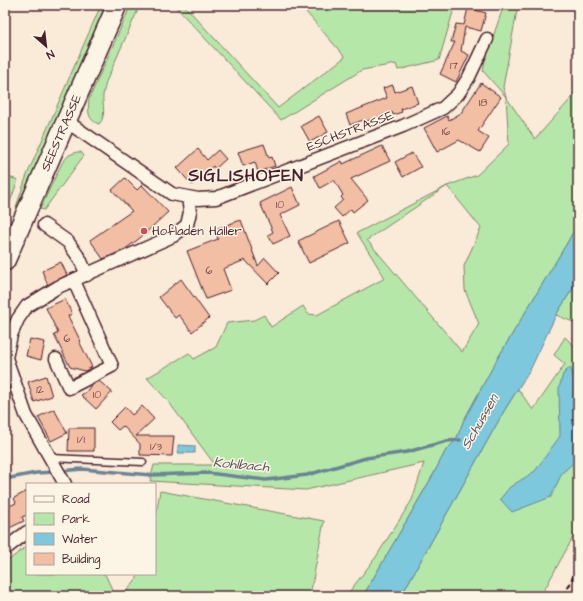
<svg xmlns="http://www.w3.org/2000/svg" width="583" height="601" font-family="'Architects Daughter',sans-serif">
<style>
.green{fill:#b5e8a8;stroke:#80846a;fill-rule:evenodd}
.water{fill:#7dc8dc;stroke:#698495}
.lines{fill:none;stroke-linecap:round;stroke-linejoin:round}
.stream{stroke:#698495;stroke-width:3.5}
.building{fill:#f2bea4;stroke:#4a1f2b}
.lane-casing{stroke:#4a1f2b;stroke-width:9}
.street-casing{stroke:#4a1f2b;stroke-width:15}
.primary-casing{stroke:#4a1f2b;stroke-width:22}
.lane{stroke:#fcf5e5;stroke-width:6}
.street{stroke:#fcf5e5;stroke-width:12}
.primary{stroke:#fcf5e5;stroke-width:19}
.rail{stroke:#4a1f2b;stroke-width:3;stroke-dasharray:6 3;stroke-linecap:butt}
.poi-dot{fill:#d1495b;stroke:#fcf5e5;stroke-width:1.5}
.labels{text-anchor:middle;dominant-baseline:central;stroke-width:3;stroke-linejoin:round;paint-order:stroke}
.number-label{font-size:11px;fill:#744749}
.street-label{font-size:13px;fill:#4a1f2b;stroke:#fcf5e5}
.poi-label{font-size:13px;fill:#4a1f2b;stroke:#fcf5e5;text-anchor:start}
.water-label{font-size:14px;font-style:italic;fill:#595260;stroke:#fcf5e5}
.district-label{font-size:17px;font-weight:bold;letter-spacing:1px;fill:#4a1f2b;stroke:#fcf5e5}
</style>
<rect width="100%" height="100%" fill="#faead8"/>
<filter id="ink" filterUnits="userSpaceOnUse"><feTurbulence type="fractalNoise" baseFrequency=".025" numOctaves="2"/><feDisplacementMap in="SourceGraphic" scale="8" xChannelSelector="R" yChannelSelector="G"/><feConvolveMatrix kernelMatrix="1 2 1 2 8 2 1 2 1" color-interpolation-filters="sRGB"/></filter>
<g filter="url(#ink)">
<path class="green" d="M101,5H108L19,203L16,207L27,175Z
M131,5H140L106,82C105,86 104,91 103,95C102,105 107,116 99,124C87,120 88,110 89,99Z
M174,5H184L278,108L345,57L300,5H455L439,60L398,70L396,64L362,70L281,120Z
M504,5H518L503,87L506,97L535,139L578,91V223L567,243L496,361L463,422L456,440L446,450L433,475L363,596H346L376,557L412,500L424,463L306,490L150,481L154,465H215L168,401L147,378L189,353L194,359L216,347L227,323L254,320L264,315L271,327L303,306L308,314L317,315L385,278L357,233L447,186L477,175L509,144L506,97L483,71L485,60ZM447,186L481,228L464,266L465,290L479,324L462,352L367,240Z
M77,152H81L84,156L82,158L44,210L40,209L62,163L69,155Z
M5,176L18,180L6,213H5Z
M578,280V324L556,315Z
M565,337L578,350V528L541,596H401L504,411L518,389L533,410L565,364L554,355Z
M160,491L324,521L310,596H123L140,574H155V521Z
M27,546V574H105L115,596H5V563Z"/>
<path class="water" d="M578,223V280L556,315L531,368L504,411L401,596H363L433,475L446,450L456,440L463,422L496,361L567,243Z
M570,367L578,388V459L562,473L551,497L512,512L500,499L510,487L535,471L560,436L559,388L563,374Z
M178,445L195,446V453H178Z"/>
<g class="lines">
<path class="stream" d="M61,471L82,469L151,475L208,473L266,480L307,475L366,458L407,452L447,441L460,440
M5,479L36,473L55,472"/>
</g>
<path class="building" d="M468,8L486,13L481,31L465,27L461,51L469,55L456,82L440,74L455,42H451L456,24L464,25Z
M481,83L501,97L478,131L489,138L480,152L459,140L437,152L424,128L447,116L449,120L461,113Z
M393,85L395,92L412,86L418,103L401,109L402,112L393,115L392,112L364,122L363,120L350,125L346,114L387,98L383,88Z
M319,116L328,132L310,142L301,126Z
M264,144L269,158L272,157L275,166L258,172L255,162L243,166L238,152Z
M382,146L390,161L351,179L368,200L353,212L351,209L342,217L334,208L343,200L341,197L343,195L334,180L320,188L314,176L342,161L343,164Z
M198,149L207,160L218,150L226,159L215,169L213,166L192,185L177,168Z
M412,153L421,167L403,177L395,162Z
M125,178L137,190L142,185L168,212L140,238L124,250L103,259L90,240L132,211L112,190Z
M292,187L300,205L280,215L290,236L273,244L268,235L273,232L260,203Z
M241,220L258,266L265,258L279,273L268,284L245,260L223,269L231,290L206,299L187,251L218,239L215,229Z
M339,221L350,243L309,263L298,241Z
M61,262L67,275L48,285L42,271Z
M181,279L209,318L192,332L179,315L175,318L159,297Z
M65,299L72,314L68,316L80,340L79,341L92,367L85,371L70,367L54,335L58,333L46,308Z
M30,339L45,342L41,360L26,356Z
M46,376L52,396L34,402L28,382Z
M99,381L112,392L96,409L81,395L86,392L92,384Z
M142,406L154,419L136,436H174L172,456L140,455V444L123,426L118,430L110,422L125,407L132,415Z
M54,409L67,433L51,441L38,417Z
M69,428H94V451H68Z
M27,491V515L22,517L24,521L5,530V508L16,503L14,498Z"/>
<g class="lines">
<g class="lane-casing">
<path id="lane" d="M50,458L143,462"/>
</g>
<g class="street-casing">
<path id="street" d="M66,121L172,194L198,199L216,198L403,126L443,108L458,94L469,77L487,39
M44,225L68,242L80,259L87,275
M6,358L11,335L18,319L27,306L58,287L173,236L187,225L190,212L188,197
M6,358L26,415L65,484
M56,359L69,388L112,366L74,281
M5,549L27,532"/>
</g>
<g class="primary-casing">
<g id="primary">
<path id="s1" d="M5,261L117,5"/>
</g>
</g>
<use href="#lane" class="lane"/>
<use href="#street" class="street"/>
<use href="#primary" class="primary"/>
<path class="rail" d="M563,596L578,569
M571,596L578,584"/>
</g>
</g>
<circle class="poi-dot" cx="144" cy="231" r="4"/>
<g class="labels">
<g class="number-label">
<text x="454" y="65">17</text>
<text x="483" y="102">18</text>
<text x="446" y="131">16</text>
<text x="280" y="204">10</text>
<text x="209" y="270">6</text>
<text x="67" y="338">6</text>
<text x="40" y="389">12</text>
<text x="97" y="394">10</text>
<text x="81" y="439">1/1</text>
<text x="156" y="446">1/3</text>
</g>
<g class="street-label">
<text transform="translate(350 131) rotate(-21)">ESCHSTRASSE</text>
<text stroke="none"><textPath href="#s1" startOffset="140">SEESTRASSE</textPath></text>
</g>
<g class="poi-label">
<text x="152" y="231">Hofladen Haller</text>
</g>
<g class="water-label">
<text transform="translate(480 422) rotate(-60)">Schussen</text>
<text transform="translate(241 465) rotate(5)">Kohlbach</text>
</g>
<g class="district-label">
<text x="246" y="176">SIGLISHOFEN</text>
</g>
</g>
<rect width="583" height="601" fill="none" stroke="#fcf5e5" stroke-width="20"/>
<rect x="10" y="10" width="563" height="581" fill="none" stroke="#4a1f2b" stroke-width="1.5" filter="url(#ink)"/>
<rect x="26" y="483" width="130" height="92" fill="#fcf5e5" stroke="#b59f9b"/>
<rect x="34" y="496" width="20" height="6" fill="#fcf5e5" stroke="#b59f9b"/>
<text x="62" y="503" font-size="12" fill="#4a1f2b">Road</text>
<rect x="34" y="513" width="20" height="12" fill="#b5e8a8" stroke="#b59f9b"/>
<text x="62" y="523" font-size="12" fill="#4a1f2b">Park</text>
<rect x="34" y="533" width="20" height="12" fill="#7dc8dc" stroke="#b59f9b"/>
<text x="62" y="543" font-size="12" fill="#4a1f2b">Water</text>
<rect x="34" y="553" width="20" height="12" fill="#f2bea4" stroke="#b59f9b"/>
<text x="62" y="563" font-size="12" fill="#4a1f2b">Building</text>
<g transform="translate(46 46) rotate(152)" stroke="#fcf5e5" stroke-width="3" paint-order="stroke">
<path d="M0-3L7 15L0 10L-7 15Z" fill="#4a1f2b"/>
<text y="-6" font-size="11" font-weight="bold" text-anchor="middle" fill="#4a1f2b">N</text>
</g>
</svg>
